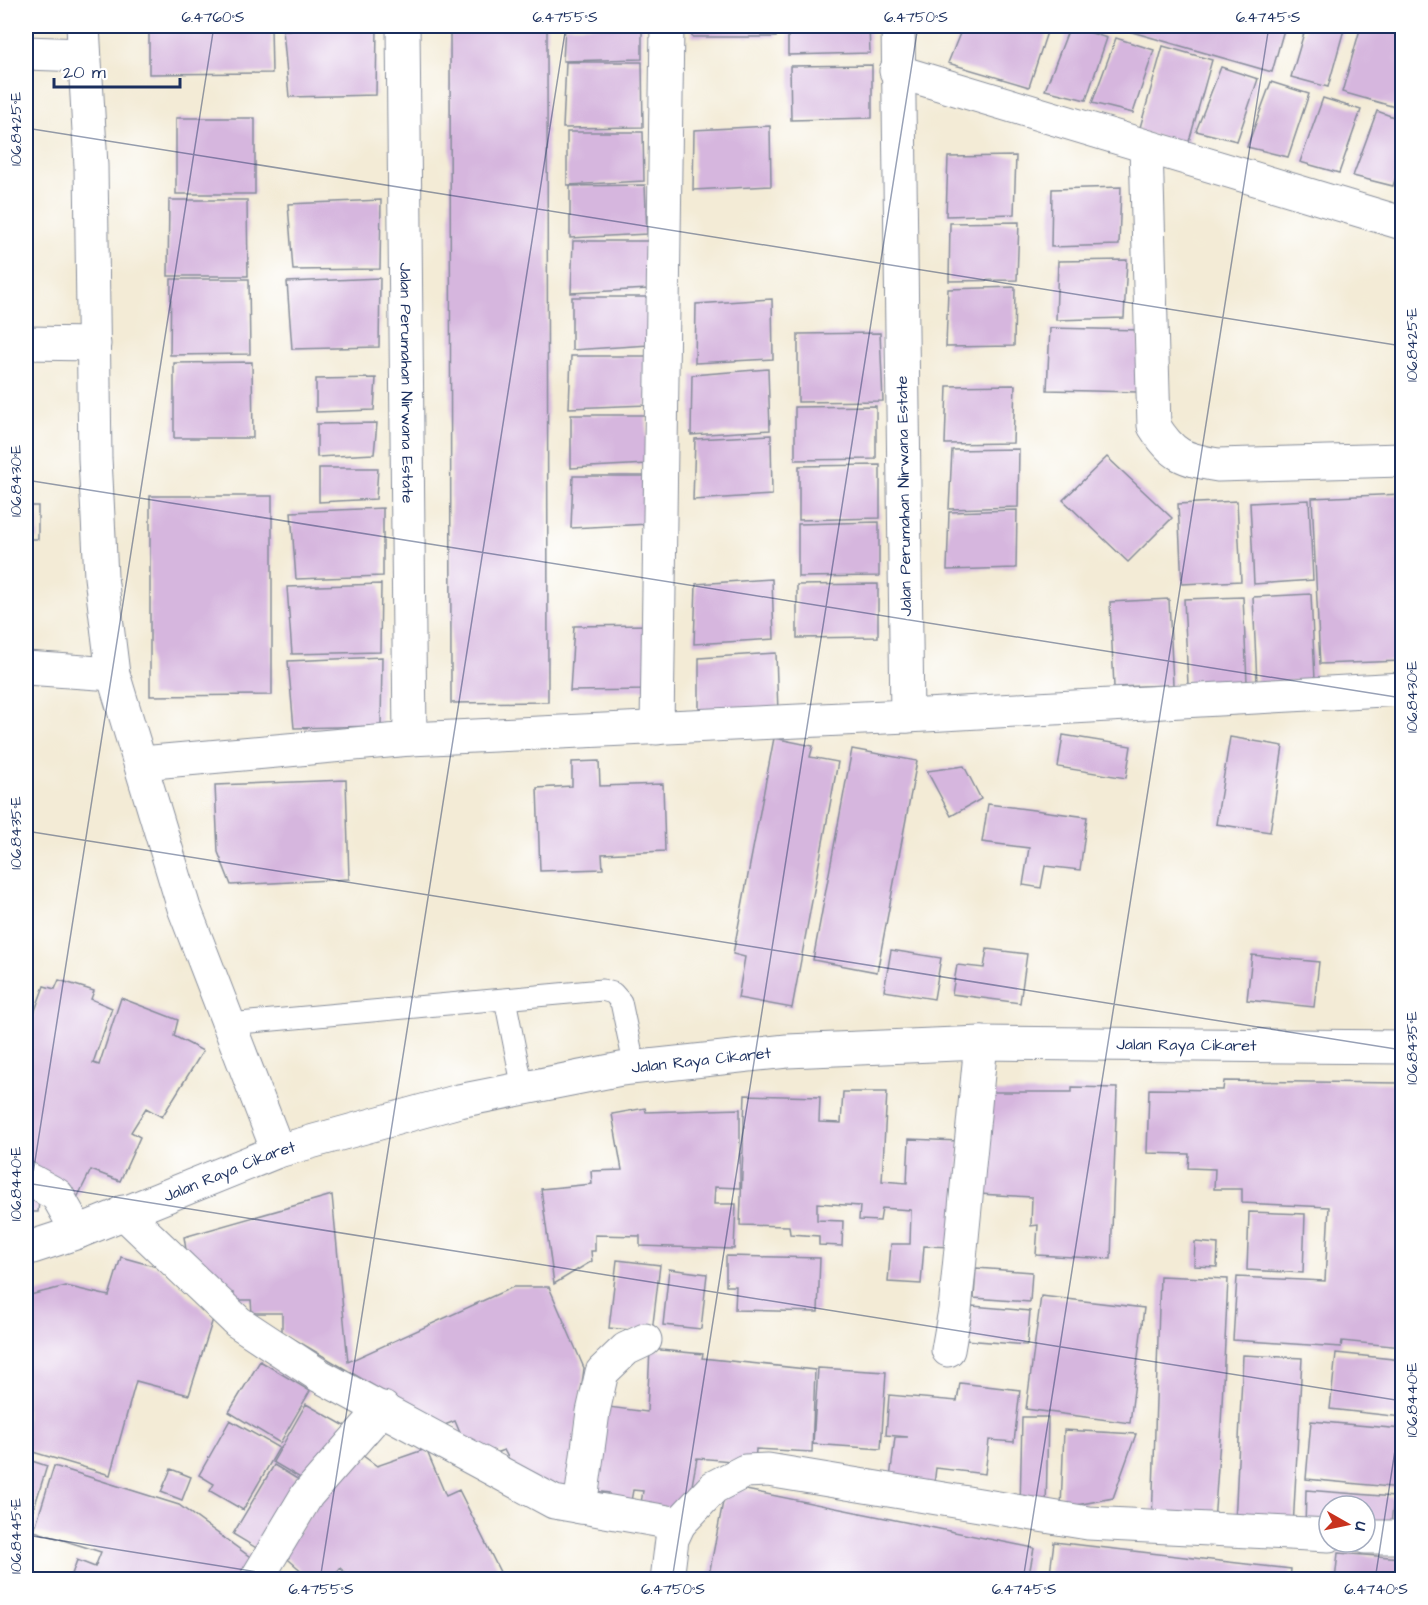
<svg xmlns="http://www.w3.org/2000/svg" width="1428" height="1605" font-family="'Architects Daughter',sans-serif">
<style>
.building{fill:#d6b6de}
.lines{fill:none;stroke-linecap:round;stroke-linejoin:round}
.service-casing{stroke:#878d9a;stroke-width:23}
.minor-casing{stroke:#878d9a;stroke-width:35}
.secondary-casing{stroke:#878d9a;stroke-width:35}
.service{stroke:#fff;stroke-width:21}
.minor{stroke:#fff;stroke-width:33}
.secondary{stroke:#fff;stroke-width:33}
.ticks{fill:none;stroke:#1b2f5e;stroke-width:1.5;stroke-opacity:0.45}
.labels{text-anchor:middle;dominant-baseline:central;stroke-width:6;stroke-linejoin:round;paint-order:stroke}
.street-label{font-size:16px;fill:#1b2f5e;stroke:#fff}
.neatline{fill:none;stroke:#1b2f5e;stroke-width:2}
.ticks-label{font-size:15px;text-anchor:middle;fill:#1b2f5e}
</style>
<rect width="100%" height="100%" fill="#fff"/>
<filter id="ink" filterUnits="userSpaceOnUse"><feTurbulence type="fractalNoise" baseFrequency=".0167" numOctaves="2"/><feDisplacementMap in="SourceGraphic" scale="12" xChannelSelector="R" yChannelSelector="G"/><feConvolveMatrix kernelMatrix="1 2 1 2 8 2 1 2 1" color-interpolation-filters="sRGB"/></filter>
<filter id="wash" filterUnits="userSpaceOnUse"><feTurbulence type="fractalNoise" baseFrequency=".008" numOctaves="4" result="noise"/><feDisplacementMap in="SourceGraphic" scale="24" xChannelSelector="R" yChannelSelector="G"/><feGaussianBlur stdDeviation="1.35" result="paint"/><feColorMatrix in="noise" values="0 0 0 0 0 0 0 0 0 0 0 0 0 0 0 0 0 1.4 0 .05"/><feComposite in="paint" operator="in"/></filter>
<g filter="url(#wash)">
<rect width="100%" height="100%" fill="#f3ebd6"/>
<g id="blocks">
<path class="building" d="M149,26H271L272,73L149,74Z
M450,26H547L548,702L451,703Z
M565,26H642V59L563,61Z
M692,26H776V37H692Z
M788,26H869L870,53L788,55Z
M963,26H1049L1029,87L948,63Z
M1070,26L1107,38L1086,100L1045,90Z
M1111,26H1285L1272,72Z
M1306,26H1345L1328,87L1291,77Z
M1361,26H1402V109L1342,92Z
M377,27L376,95L289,97L283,30Z
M1116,38L1154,50L1133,113L1092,103Z
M1163,46L1212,60L1188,145L1139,131Z
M566,62H642L643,127L563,128Z
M872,65V118L791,120L790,66Z
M1221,67L1258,79L1237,141L1196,131Z
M1271,82L1309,94L1288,157L1247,147Z
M1323,98L1361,110L1339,173L1300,162Z
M1377,111L1402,120V158L1393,186L1353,176Z
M176,118H255V194H176Z
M770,126L771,186L693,190L694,130Z
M567,132H643L644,181L567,185Z
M1016,156L1014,214L946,216L948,157Z
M645,185L647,234L570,238V186Z
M1121,187L1119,245L1051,247L1052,189Z
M169,200H247L248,276H168Z
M381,200L380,269L293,270L288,204Z
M1019,222L1017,280L949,281L950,223Z
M573,241H648L649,289L571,293Z
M1127,260L1124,318L1056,320L1058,261Z
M380,278L379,347L292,349L287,282Z
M171,279H249L250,354L170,355Z
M1015,287L1014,346L946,347L948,289Z
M572,297H648L649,345L572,350Z
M772,299L773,359L695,363L696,304Z
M1050,328L1140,330L1137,392L1047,390Z
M880,333L883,401L798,402V334Z
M571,356H646L647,405L569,408Z
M252,362L253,438H174V363Z
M768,369L770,430L691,435L692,375Z
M376,378L374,410L316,412V379Z
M1015,385L1013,443L945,444L947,386Z
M876,406V459L795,460V407Z
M571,415H646L647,464L571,468Z
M377,423L374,454L317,457V424Z
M771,435L772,495L693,500L695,439Z
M1019,449L1018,507L949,509L952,450Z
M1107,457L1172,518L1128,562L1063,500Z
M880,465V518L799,520V466Z
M319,468H378L376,499L319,502Z
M573,476H648L649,524L571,528Z
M1402,494V661L1320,664L1312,498Z
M150,496H272V695L150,696Z
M1309,500L1313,580L1254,584L1250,503Z
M1237,501L1241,581L1182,584L1178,504Z
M26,506H38V539H26Z
M383,508V576L296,579L291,512Z
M1017,510L1016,568L947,570L949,512Z
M879,522V576L798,577V524Z
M772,579L774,639L694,644L696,584Z
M381,584L380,652L292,654L287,587Z
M878,584V637L797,638V585Z
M1311,594L1315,680L1257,683L1253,597Z
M1243,597L1247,682L1188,685L1184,599Z
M1169,599L1173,685L1114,687L1110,602Z
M649,625L650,690L570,691L574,626Z
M776,653L778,713L699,717V658Z
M382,657L381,726L294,728L288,661Z
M1063,735L1131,746L1126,778L1058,767Z
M1230,737L1283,746L1270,832L1216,824Z
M774,738L813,746L810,757L838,762L792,1008L738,998L745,957L733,954Z
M852,749L917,761L877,972L813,960Z
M599,761L600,786L663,784L665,851L602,854L603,869L540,871L537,788L572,786V762Z
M964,766L981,799L951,816L927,771Z
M346,780L349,879L231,885L218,852L215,785Z
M988,804L1087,817L1080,870L1045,866L1041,888L1023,885L1029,848L982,842Z
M987,949L1027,954L1020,1003L952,994L957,965L984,968Z
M891,950L941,958L934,999L884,991Z
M1252,955L1319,962L1314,1007L1247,1000Z
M59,980L94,991L91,999L112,1008L93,1063L99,1065L121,998L178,1020L174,1036L203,1051L162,1117L146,1108L131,1132L140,1137L120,1181L91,1170L77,1198L26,1174V1035L44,986L55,989Z
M1224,1081L1402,1083V1347L1342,1341L1341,1347L1233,1340L1237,1277L1325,1281L1329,1207L1242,1203V1189H1214L1215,1169L1188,1168L1189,1154L1147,1153L1149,1089L1223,1090Z
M1072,1087L1117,1088L1111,1259L1036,1255L1038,1225L1031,1226L1032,1197L979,1194L984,1092H1072Z
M843,1092H887L882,1181L907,1183L909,1139L960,1141L955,1247L924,1246L921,1284L888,1282L891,1244H910L911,1210L882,1208L880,1221L859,1220L860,1206L817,1203V1220L843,1221L842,1246L819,1245V1236L790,1234L789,1226L740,1225L745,1095L820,1097L819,1122L841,1123Z
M645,1108L646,1112L740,1109V1188L715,1187L714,1204H736L734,1249L640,1246V1236L595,1235V1251H591L592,1261L554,1284L541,1189L592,1184L591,1171L622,1170L612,1114Z
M26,1183L40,1190L38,1212H26Z
M332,1195L348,1362L513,1287H549L584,1368L568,1499L518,1476L504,1450L486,1456L463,1440L455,1421L442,1426L282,1332V1313H252L251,1300H234V1293H217L188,1262L184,1237Z
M1249,1212L1305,1214L1303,1273L1247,1270Z
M1195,1242L1218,1244L1217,1267L1194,1266Z
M726,1256L820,1258L818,1312L735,1310L736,1286H726Z
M121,1257L157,1267L213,1319L189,1395L136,1381L110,1475L26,1450V1296L66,1286L109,1296Z
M617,1260L660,1265L652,1332L609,1328Z
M976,1268L1032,1272L1030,1302L974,1298Z
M669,1269L707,1274L701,1329L663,1325Z
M1160,1276L1228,1279L1221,1425L1214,1523H1152Z
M1041,1296L1144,1308L1130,1423L1026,1409Z
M972,1306L1030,1311L1027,1345L965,1340L966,1322L970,1323Z
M650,1349L703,1354L702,1358L815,1370L812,1452L756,1449L755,1463L697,1458L690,1496L678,1510L641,1503L643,1491L633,1490L630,1507L607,1503L609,1493L587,1490L601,1406L647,1412Z
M1336,1353L1402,1360V1417L1330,1409Z
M1243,1355L1302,1358L1293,1528L1235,1524Z
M260,1361L310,1391L280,1443L229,1412Z
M818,1368L886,1372L881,1449L813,1444Z
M960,1383L1020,1390L1014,1442L989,1440L985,1474L936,1468L933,1493L889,1487L895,1437H908L886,1435L889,1395L957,1401Z
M306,1404L347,1427L314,1486L273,1462Z
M1022,1417H1048L1046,1510H1020Z
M230,1420L279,1448L243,1510L210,1491L214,1484L199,1475Z
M1311,1421L1402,1429L1401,1488L1306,1479Z
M1064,1430L1136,1434L1113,1498L1061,1508Z
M426,1449L446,1496L459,1490L504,1580H354L340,1568L330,1580H312L282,1554L355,1450L377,1466Z
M26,1459L47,1466L26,1534Z
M274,1465L309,1486L268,1555L233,1534Z
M54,1466L179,1505L257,1562L243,1580H70L77,1560L95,1567L101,1552L34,1531Z
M171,1469L191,1477L182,1500L161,1492Z
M726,1486L1034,1548L1028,1580H708Z
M1306,1490L1394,1497L1390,1534L1365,1532V1506H1329V1530L1305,1529Z
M1054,1542L1291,1569L1290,1580H1049Z
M1338,1553L1402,1558V1580H1335Z"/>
</g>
</g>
<g filter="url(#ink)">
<use href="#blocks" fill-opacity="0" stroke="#878d9a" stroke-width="1.5"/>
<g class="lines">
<g class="service-casing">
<path id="service" d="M505,999L523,1089
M229,1024L602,990L613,993L621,1002L635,1068"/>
</g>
<g class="minor-casing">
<g id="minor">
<path d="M83,26L91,166L95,458L101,577L113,674L184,908L278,1151"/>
<path id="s1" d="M403,26L410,739"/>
<path d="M26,53L83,55"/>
<path d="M896,71L1402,223"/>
<path d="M1146,147L1154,426C1173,456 1183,459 1218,465L1402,460"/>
<path d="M26,343L94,344"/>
<path d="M26,668L113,674"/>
<path d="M907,716L1402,689"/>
<path d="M657,728L667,26"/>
<path d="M142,763L410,739L907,716L898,26"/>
<path d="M26,1178L57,1195L78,1232"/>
<path d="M123,1212L238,1322L320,1376L554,1502L679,1524"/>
<path d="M948,1350L955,1310L981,1043"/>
<path d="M580,1507L593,1412L602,1372L626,1349L645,1340"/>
<path d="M1365,1537H1402"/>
<path d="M256,1580L307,1495L383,1408"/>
<path d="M667,1580L672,1539L679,1524L714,1487L745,1471L768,1470L1088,1523L1329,1535"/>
</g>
</g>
<g class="secondary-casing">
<g id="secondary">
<path id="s2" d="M26,1249L78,1232L278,1151L459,1101L621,1069L787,1051L981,1043L1402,1047"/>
</g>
</g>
<use href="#service" class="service"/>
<use href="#minor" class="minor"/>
<use href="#secondary" class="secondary"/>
</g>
</g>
<path class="ticks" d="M26,128L1402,346M26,480L1402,698M26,831L1402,1050M26,1183L1402,1401M26,1218L214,26M26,1535L307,1580M320,1580L566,26M672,1580L918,26M1023,1580L1269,26M1375,1580L1402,1405"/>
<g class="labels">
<g class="street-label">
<text stroke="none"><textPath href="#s1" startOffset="357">Jalan Perumahan Nirwana Estate</textPath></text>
<text transform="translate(904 496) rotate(-91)">Jalan Perumahan Nirwana Estate</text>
<text stroke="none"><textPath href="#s2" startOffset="1190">Jalan Raya Cikaret</textPath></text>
<text stroke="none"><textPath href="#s2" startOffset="704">Jalan Raya Cikaret</textPath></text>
<text stroke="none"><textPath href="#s2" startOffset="218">Jalan Raya Cikaret</textPath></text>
</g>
</g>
<rect width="1428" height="1605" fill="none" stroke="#fff" stroke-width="66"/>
<g transform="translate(1347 1524) rotate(99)"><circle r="28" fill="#ffffff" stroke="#a4acbf" stroke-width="1.5"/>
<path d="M0-4.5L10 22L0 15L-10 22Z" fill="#c8321e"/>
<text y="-9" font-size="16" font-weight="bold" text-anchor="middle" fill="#1b2f5e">U</text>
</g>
<path d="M54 78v9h126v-9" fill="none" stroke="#1b2f5e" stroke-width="3"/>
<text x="63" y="78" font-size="18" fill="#1b2f5e" stroke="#ffffff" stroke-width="4.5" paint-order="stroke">20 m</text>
<rect x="33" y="33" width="1362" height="1539" class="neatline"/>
<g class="ticks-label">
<text x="213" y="22">6.4760°S</text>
<text x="565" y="22">6.4755°S</text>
<text x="916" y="22">6.4750°S</text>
<text x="1268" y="22">6.4745°S</text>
<text transform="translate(16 129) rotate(-90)" y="5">106.8425°E</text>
<text transform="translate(1412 345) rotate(-90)" y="5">106.8425°E</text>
<text transform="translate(16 481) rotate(-90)" y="5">106.8430°E</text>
<text transform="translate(1412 697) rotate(-90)" y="5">106.8430°E</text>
<text transform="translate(16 833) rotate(-90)" y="5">106.8435°E</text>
<text transform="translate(1412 1048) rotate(-90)" y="5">106.8435°E</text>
<text transform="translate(16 1184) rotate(-90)" y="5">106.8440°E</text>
<text transform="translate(1412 1400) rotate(-90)" y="5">106.8440°E</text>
<text transform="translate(16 1536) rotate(-90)" y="5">106.8445°E</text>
<text x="321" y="1594">6.4755°S</text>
<text x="673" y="1594">6.4750°S</text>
<text x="1024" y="1594">6.4745°S</text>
<text x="1376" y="1594">6.4740°S</text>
</g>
</svg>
